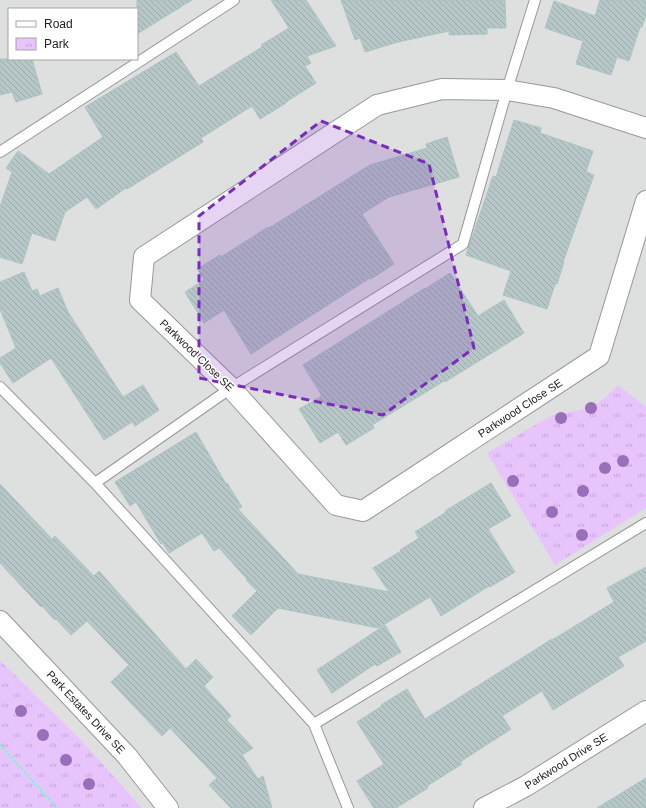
<svg xmlns="http://www.w3.org/2000/svg" width="646" height="808" font-family="Helvetica,sans-serif">
<style>
.residential{fill:#dedfdf;fill-rule:evenodd}
.park{fill:url(#park-tufts)}
.building{fill:url(#building-back-hatch);stroke:#a9c5c4}
.lines{fill:none;stroke-linecap:round;stroke-linejoin:round}
.lane-casing{stroke:#989898;stroke-width:12}
.street-casing{stroke:#989898;stroke-width:22}
.path{stroke:#6cffca;stroke-width:2.5;stroke-dasharray:2 2;stroke-linecap:butt}
.lane{stroke:#fff;stroke-width:10}
.street{stroke:#fff;stroke-width:20}
.tree{fill:#986fb8}
.marked{fill:#7b2cbf;fill-opacity:0.2;stroke:#7b2cbf;stroke-width:3;stroke-dasharray:8 5;stroke-linejoin:round}
.labels{text-anchor:middle;dominant-baseline:central;stroke-width:3.5;stroke-linejoin:round;paint-order:stroke}
.street-label{font-size:11px;fill:#212121;stroke:#fff}
</style>
<defs>
<pattern id="park-tufts" width="24" height="20" patternUnits="userSpaceOnUse"><rect width="24" height="20" fill="#e7c4fc"/><path d="M3 7l-1-3M5 7V3M7 7l1-3M15 17l-1-3M17 17v-4M19 17l1-3" fill="none" stroke="#c6a8d8"/></pattern>
<pattern id="building-back-hatch" width="6" height="6" patternUnits="userSpaceOnUse"><rect width="6" height="6" fill="#b7c7c7"/><path d="M-1 5l2 2M0 0l6 6M5-1l2 2" fill="none" stroke="#9dabab"/></pattern>
</defs>
<rect width="100%" height="100%" fill="#e8f0f2"/>
<path class="residential" d="M0,0H646V808H142L83,742L0,660ZM9,9H137V59H9Z"/>
<path class="park" d="M618,385L646,407V508L555,565L487,453L551,416L590,408L605,398Z
M0,660L83,742L142,808H0Z"/>
<path class="building" d="M137,0H192L137,34Z
M271,0H306L336,46L307,56L311,63L305,66L316,83L286,102V103L260,119L252,106L201,138L203,142L127,189L126,188L96,209L87,197L65,212L55,241L32,233L22,264L0,257V207L12,172L6,168L18,151L49,174L103,137L85,107L176,52L199,86L262,47L261,45L289,28Z
M341,0H505L506,28H487V34L449,35V31L398,42L365,52L360,38L355,40Z
M600,0H646V15L642,27H640L629,61L617,57L611,75L576,64L583,41L545,28L554,1L595,16Z
M0,59H32L42,94L16,102L12,92L0,95Z
M514,120L541,128L540,133L593,151L586,172L594,175L563,262H564L557,284H555L547,309L503,295L511,271L466,255L493,176L496,177Z
M447,137L459,177L389,197L362,214L394,264L371,279L370,278L251,354L224,310L204,323L185,292L204,280L197,269L220,255L221,257L268,227L269,228L370,165L427,148L426,144Z
M24,272L32,291L37,289L40,296L58,288L68,312L123,397L143,385L159,410L135,426L132,422L104,440L51,358L13,383L0,363V358L16,348L0,309V282Z
M450,273L478,316L504,300L524,333L445,382L444,381L372,425L374,428L346,445L338,432L320,443L299,409L322,396L303,365L425,288V289Z
M196,432L226,484L227,483L242,507L238,509L298,574L389,592L373,568L401,551L400,550L419,538L415,532L446,512L445,511L491,483L511,516L488,529L515,572L490,587L489,586L441,616L430,597L378,628L278,608L251,635L232,616L257,591L246,580L247,579L219,548L214,551L202,533L169,553L163,543L161,544L136,502L130,506L115,482Z
M0,484L52,539L55,536L94,576L99,571L186,669L196,659L213,677L204,686L231,716L227,720L253,748L242,755L258,779L263,776L272,808H231L209,785L217,778L170,728L162,736L111,682L129,665L87,621L71,635L56,619L55,620L42,606L41,607L0,563Z
M646,567V641L618,657L624,666L553,710L542,691L502,716L511,729L460,762L462,764L427,786L428,788L396,808H374L357,781L384,764L357,722L382,706L381,705L407,689L425,719L514,663L552,639V640L614,602L607,588Z
M385,625L401,652L377,666L375,664L332,693L317,670Z
M646,778V808H597Z"/>
<g class="lines">
<g class="lane-casing">
<path id="lane" d="M0,152L234,0
M0,387L95,483L314,724L348,808
M95,483L231,388L463,244L507,90L535,0
M314,724L646,523"/>
</g>
<g class="street-casing">
<path id="street" d="M646,128L554,98L507,90L442,89L377,105L144,257L140,300L231,388L336,505L363,511L599,356L646,201
M0,621L127,756L168,808
M484,808L526,786L646,711"/>
</g>
<path class="path" d="M0,745L57,808"/>
<use href="#lane" class="lane"/>
<use href="#street" class="street"/>
</g>
<g class="tree">
<circle cx="591" cy="408" r="6"/>
<circle cx="561" cy="418" r="6"/>
<circle cx="623" cy="461" r="6"/>
<circle cx="605" cy="468" r="6"/>
<circle cx="513" cy="481" r="6"/>
<circle cx="583" cy="491" r="6"/>
<circle cx="552" cy="512" r="6"/>
<circle cx="582" cy="535" r="6"/>
<circle cx="21" cy="711" r="6"/>
<circle cx="43" cy="735" r="6"/>
<circle cx="66" cy="760" r="6"/>
<circle cx="89" cy="784" r="6"/>
</g>
<path class="marked" d="M321,121L429,164L474,348L383,415L199,378V216Z"/>
<g class="labels">
<g class="street-label">
<text transform="translate(197 355) rotate(44)">Parkwood Close SE</text>
<text transform="translate(520 408) rotate(-33)">Parkwood Close SE</text>
<text transform="translate(86 712) rotate(47)">Park Estates Drive SE</text>
<text transform="translate(566 761) rotate(-32)">Parkwood Drive SE</text>
</g>
</g>
<rect x="8" y="8" width="130" height="52" fill="#ffffff" stroke="#a6a6a6"/>
<rect x="16" y="21" width="20" height="6" fill="#ffffff" stroke="#a6a6a6"/>
<text x="44" y="28" font-size="12" fill="#212121">Road</text>
<rect x="16" y="38" width="20" height="12" fill="url(#park-tufts)" stroke="#a6a6a6"/>
<text x="44" y="48" font-size="12" fill="#212121">Park</text>
</svg>
